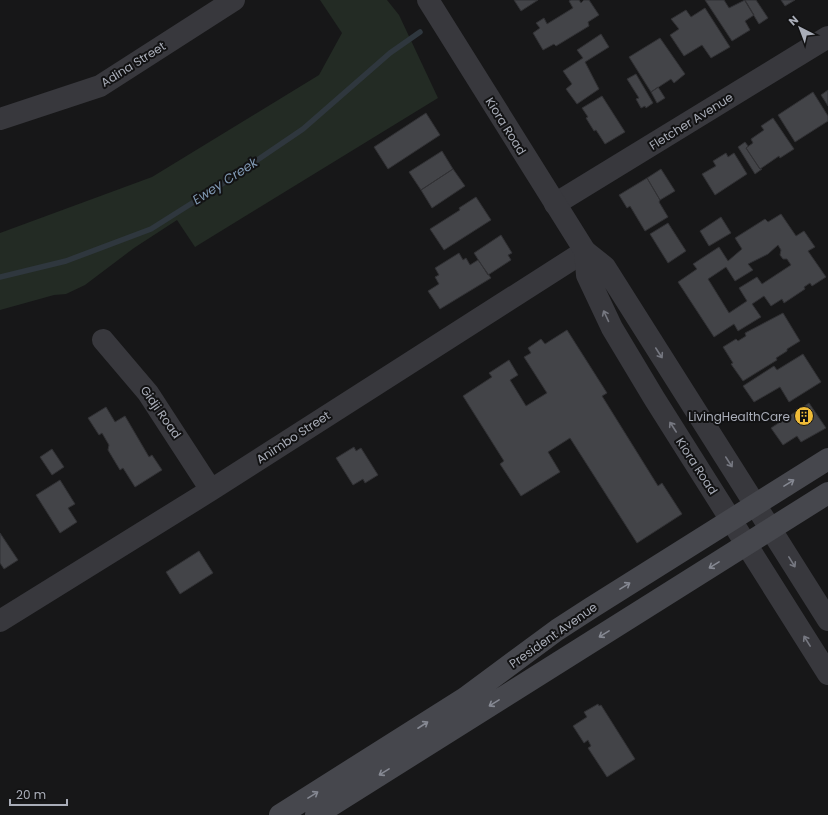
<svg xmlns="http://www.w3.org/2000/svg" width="828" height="815" font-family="Poppins,sans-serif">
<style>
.green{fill:#232b24}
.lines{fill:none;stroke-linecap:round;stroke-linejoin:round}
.stream{stroke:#2f373e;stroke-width:5.5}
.building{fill:#434448;stroke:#313134;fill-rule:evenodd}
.minor{stroke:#38383d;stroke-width:22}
.tertiary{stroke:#38383d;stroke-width:22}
.secondary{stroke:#46474d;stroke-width:22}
.oneway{stroke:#767881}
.oneway2{stroke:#868993}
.labels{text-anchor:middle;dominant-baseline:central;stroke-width:4;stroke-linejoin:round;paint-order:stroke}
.street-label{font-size:12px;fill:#a9adb8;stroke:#121213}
.poi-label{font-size:12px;fill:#a9adb8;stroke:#121213;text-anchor:end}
.water-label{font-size:13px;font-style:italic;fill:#8099b3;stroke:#121213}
</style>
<rect width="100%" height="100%" fill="#171718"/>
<path class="green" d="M320,0H387L399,15L438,98L195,247L177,220L134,248L85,285L66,294L54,295L0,310V233L152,177L319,75L342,33Z"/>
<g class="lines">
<path class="stream" d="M0,277L66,261L151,229L216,188L303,129L390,53L420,32"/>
</g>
<path class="building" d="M514,0H538L521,11Z
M571,0H579L581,3L584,0H589L599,15L588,22L589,26L556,46L554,44L543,50L533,33L540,28L536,23L544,18L547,24L573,8L569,1Z
M705,0H724L729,8L745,0L754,15L745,21L750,30L732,41Z
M746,0H756L768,18L759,24L745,1Z
M781,0H795L785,6Z
M705,8L730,47L711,58L702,45L684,56L670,35L679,29L671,19L686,10L691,17Z
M601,34L609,47L585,62L599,89L577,104L566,89L572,84L563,71L583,58L577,50Z
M660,38L685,74L674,83L671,79L651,92L629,57Z
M636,74L653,103L646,108L645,106L641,108L636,99L639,98L627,79Z
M658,87L665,98L657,103L651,92Z
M828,90V106L821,95Z
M813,92L828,116V121L795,142L778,115Z
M602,96L625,132L605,144L596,130L594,131L586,118L588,117L582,108Z
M426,113L440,135L388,169L374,147Z
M773,118L794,149L780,158L779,156L760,169L746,148L753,143L751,139L764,130L761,126Z
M745,142L748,146L746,148L760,169H762L755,174L738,147Z
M442,151L453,169L421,190L409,172Z
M726,153L728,157L734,153L747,174L715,195L702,174L716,166L713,161Z
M453,169L465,186L432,208L421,190Z
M661,169L675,191L660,200L647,178Z
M647,178L660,200L659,202L668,217L645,231L630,206L627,208L619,195Z
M476,197L491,220L444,250L430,229L460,210L459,208Z
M781,214L796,236L804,231L815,247L808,251L826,277L812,286L810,283L804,287L805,289L784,303L782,299L771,306L764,296L752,304L761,317L738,331L734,324L714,337L678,282L697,269L693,264L719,247L728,261L742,249L735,238L765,219L768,222ZM778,245L781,250L780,255L783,259H787L791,265L762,284L757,277L739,288L747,301L729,313L708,279L726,267L735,281L753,270L748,264L768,254Z
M721,217L731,233L709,246L700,231Z
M668,223L686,251L668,263L650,234Z
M501,235L512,253L508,255L511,260L488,275L474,253Z
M459,253L463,260L466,258L470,265L478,260L491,278L440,309L428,291L439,284L435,277L439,275L435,268Z
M783,313L800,341L787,349V351L776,358L777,360L743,381L731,364L733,363L723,347L736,339L738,341L746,336L745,333Z
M567,330L607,393L602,396L658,486L662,483L682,514L637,543L570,438L548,452L560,472L521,496L500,464L504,461L463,396L492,377L489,373L509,360L518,375L510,380L526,406L547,393L524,357L531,353L528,348L541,339L545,344Z
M803,354L821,382L789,402L780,387L754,402L743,386L774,366L777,370Z
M809,403L826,428L801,442L797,436L783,445L771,428Z
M106,407L115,422L125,416L149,457L152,455L162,470L135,487L123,468L120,470L108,450L109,445L102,433L99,435L88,418Z
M354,447L356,451L361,448L378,475L365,483L363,479L353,485L336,458Z
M52,449L64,467L52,475L40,457Z
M60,480L75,504L68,508L77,522L60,533L36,495Z
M0,533L18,560L4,569L0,563Z
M199,551L213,573L180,594L166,572Z
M598,704L599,706L601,705L635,759L607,777L588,748L591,746L588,740L584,743L573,726L587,717L584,712Z"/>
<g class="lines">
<path class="minor" d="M0,119L100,86L234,0
M555,204L828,37
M103,340L148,393L211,490
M0,621L211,490L585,251"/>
<path class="tertiary" d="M428,0L585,251L605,267L828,620
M585,251L587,275L612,328L654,398L828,674"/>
<path class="secondary" d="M280,815L465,698L557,630L591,608L828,459
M316,815L828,493"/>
</g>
<defs><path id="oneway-shaft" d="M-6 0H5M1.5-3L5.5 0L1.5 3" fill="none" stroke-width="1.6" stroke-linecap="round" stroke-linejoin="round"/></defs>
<g class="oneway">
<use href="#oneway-shaft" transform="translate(606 316) rotate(-115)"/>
<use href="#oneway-shaft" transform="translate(659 353) rotate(57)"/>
<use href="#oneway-shaft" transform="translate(673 427) rotate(-123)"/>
<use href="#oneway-shaft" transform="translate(729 462) rotate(57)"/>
<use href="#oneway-shaft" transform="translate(792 562) rotate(58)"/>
<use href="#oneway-shaft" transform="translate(807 641) rotate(-122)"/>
</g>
<g class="oneway2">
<use href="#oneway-shaft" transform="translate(789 483) rotate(-32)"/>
<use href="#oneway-shaft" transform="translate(714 565) rotate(148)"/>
<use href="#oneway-shaft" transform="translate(625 586) rotate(-32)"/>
<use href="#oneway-shaft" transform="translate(604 634) rotate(148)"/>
<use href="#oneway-shaft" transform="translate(494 703) rotate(148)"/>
<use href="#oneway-shaft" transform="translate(423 725) rotate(-33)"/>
<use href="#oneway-shaft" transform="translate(384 772) rotate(148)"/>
<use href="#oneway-shaft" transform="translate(313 795) rotate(-32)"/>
</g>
<defs>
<g id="building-disc" transform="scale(1)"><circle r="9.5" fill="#efbb38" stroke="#121213"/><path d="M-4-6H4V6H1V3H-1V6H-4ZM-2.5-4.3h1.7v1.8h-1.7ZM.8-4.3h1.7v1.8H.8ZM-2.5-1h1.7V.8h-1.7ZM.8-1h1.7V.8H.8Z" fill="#111"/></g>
</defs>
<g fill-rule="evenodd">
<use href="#building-disc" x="804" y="416"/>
</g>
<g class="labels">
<g class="street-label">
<text transform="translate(133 64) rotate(-32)">Adina Street</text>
<text transform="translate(691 121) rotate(-32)">Fletcher Avenue</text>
<text transform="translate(506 126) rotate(58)">Kiora Road</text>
<text transform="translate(161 412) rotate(55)">Gidji Road</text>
<text transform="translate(293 437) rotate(-33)">Animbo Street</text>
<text transform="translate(697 466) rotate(57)">Kiora Road</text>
<text transform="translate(553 635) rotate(-35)">President Avenue</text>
</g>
<g class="poi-label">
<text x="790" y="416">LivingHealthCare</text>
</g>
<g class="water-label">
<text transform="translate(225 181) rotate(-33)">Ewey Creek</text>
</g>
</g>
<g transform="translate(800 28) rotate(318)" stroke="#121213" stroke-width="3" paint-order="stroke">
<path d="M0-3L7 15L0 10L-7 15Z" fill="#a9adb8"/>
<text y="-6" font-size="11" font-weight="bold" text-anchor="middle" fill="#a9adb8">N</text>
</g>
<path d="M10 799v6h57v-6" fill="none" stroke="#a9adb8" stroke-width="2"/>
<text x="16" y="799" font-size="12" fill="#a9adb8" stroke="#121213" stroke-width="3" paint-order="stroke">20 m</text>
</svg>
